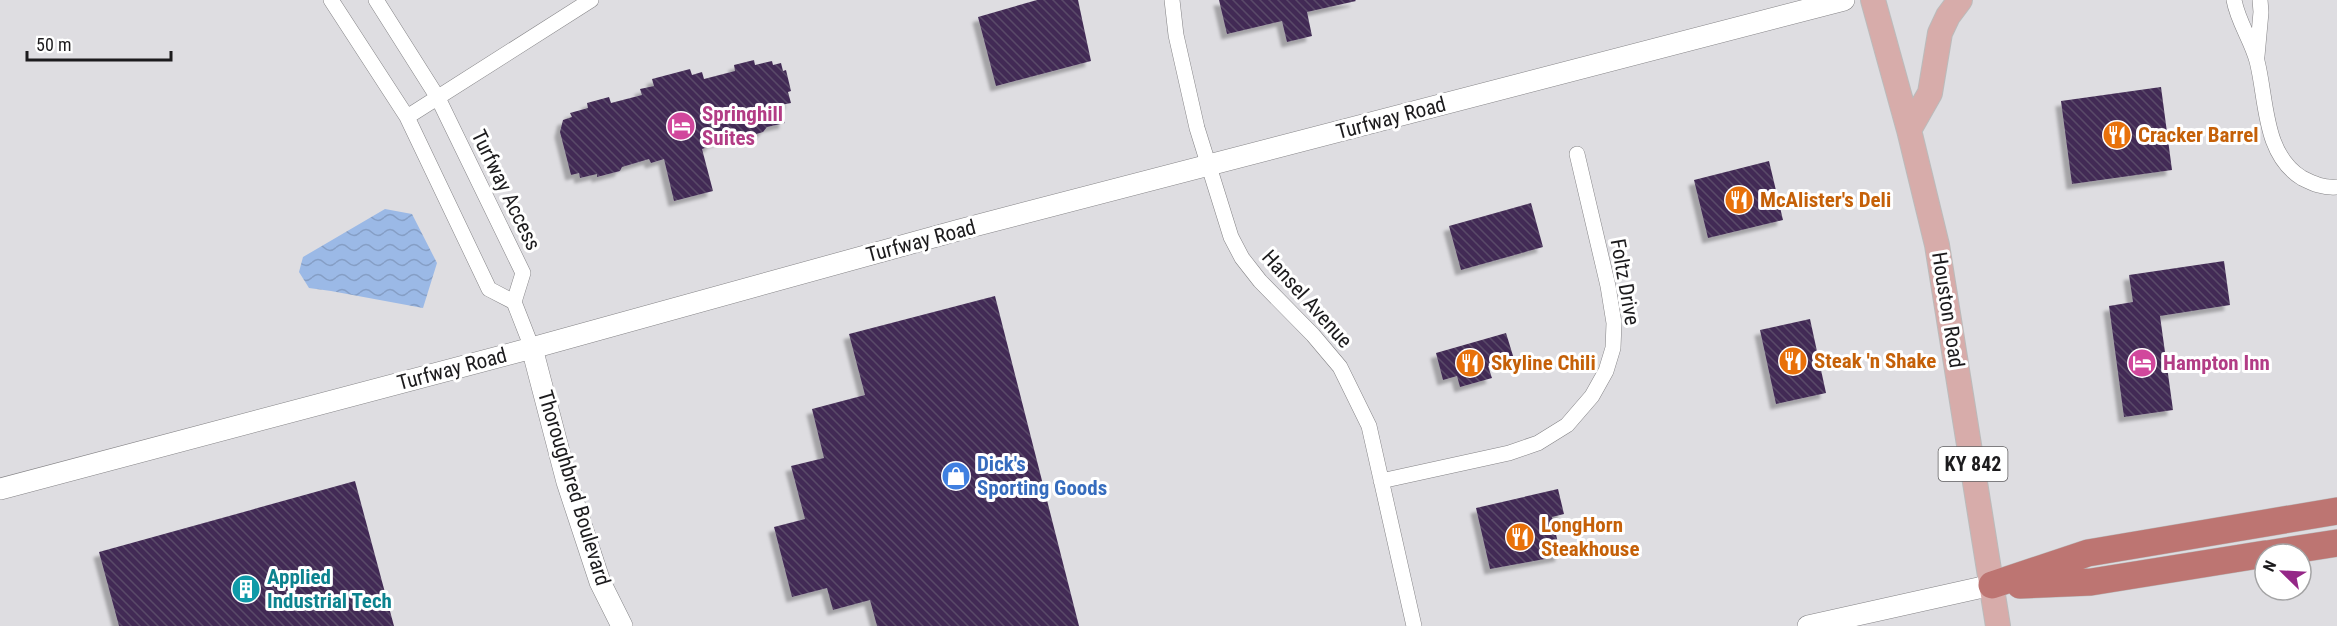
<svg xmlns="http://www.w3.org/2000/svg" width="2337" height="626" font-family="'Roboto Condensed',sans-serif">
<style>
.water{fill:url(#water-waves)}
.building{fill:url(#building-back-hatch);filter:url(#shadow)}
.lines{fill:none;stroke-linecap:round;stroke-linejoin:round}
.street-casing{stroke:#848386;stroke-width:16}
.secondary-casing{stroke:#848386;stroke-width:22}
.primary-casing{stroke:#bbb;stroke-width:26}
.highway-casing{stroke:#bbb;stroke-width:28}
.street{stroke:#fff;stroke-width:15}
.secondary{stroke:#fff;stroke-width:21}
.primary{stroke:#d7acaa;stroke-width:24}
.highway{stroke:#bd7572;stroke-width:27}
.labels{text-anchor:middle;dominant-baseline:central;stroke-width:6;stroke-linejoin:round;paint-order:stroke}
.shield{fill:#fff;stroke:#605f61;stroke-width:1.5}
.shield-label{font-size:20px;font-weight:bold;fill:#1c1b1d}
.hotel-label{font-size:21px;font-weight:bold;fill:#b23c85;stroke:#fff;text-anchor:start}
.street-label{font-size:21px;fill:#1c1b1d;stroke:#fff}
.food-label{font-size:21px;font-weight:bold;fill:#c56008;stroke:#fff;text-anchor:start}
.shop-label{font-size:21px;font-weight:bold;fill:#366cbe;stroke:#fff;text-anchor:start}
.culture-label{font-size:21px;font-weight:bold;fill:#0d838f;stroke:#fff;text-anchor:start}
</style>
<defs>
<pattern id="water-waves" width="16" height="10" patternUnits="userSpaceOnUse" patternTransform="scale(1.5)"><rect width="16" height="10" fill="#9bb9e6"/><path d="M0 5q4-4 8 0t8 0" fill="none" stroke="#859ec5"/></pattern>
<pattern id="building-back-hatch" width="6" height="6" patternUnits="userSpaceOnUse" patternTransform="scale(1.5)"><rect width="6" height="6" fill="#422c54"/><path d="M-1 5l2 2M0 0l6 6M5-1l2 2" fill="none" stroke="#5a4969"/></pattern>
<filter id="shadow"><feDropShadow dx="-5.5" dy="5.5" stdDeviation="1.5" flood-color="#0004"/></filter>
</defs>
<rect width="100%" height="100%" fill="#dedde1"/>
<path class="water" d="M385,209L412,214L437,263L423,308L331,291L309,288L299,272L303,257Z"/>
<path class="building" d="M1037,0H1078L1091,61L996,86L978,17Z
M1219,0H1355L1356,1L1307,12L1312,36L1287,42L1282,21L1227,34Z
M754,60L755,65L772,61L773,65L781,63L783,71L786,70L791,91L788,92L791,103L781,105L785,123L767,127L763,132L743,138L742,134L712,143L711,146L702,149L713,191L674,201L664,159L651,163L649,159L622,167L620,171L597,177V174L580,178L579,173L571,175L560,132L563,120L572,117L570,113L588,108L587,103L609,97L611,103L642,95L640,89L654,86L652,79L690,69L692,75L702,72L704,79L735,71L734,65Z
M2161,87L2172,170L2072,184L2061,101Z
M1769,161L1783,220L1708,238L1694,180Z
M1531,203L1543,247L1461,270L1449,226Z
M2224,261L2230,305L2160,316L2173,410L2124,417L2109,306L2133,302L2129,275Z
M995,296L1079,626H877L870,600L833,610L827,588L792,597L774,527L805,519L791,466L824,458L812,409L865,395L849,334Z
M1810,319L1826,393L1776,404L1760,330Z
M1506,333L1514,359L1488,366L1492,378L1460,387L1457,376L1443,380L1436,353Z
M355,481L394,626H119L99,552Z
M1558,489L1564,514L1552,517L1561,556L1490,569L1476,508Z"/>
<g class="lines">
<g class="street-casing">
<path id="street" d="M331,0L407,117L489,289L514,302
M376,0L438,98L523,273L514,302L532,348
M1172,0L1176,35L1197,128L1231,237L1242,258L1260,281L1313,335L1340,367L1369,426L1414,626
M2234,0C2238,22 2251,39 2257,61C2267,100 2263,154 2302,178C2314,184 2323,188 2337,187
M2257,56L2261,12L2260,0
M407,117L591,0
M1381,481L1509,453L1538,443L1567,425L1592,396L1606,371L1613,348L1614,323L1608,286L1577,154"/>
</g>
<g class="secondary-casing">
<path id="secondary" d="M532,348L567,482L600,582L622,626
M0,489L532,348L959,230L1844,0
M1808,626L1992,585"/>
</g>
<g class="primary-casing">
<path id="primary" d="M1873,0L1909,130L1937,245L1998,626
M1909,130L1930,93L1940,33L1948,16L1960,0"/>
</g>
<g class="highway-casing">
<path id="highway" d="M2267,554L2337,543
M1992,585L2088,553L2337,511
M2020,585L2091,582L2265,554"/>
</g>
<use href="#street" class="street"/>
<use href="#secondary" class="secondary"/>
<use href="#primary" class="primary"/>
<use href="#highway" class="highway"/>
</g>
<defs>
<g id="hotel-disc" transform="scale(1.5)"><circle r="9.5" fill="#d1479c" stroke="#fff"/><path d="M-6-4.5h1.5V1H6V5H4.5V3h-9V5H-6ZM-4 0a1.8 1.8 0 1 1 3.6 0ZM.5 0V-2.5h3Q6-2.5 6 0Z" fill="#fff"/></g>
<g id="restaurant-disc" transform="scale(1.5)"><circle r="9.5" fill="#e8710a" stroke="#fff"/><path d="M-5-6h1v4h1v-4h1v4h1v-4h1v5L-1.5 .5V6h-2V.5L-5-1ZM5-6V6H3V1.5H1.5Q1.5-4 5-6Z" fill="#fff"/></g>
<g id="shop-disc" transform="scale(1.5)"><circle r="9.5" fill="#3f7fe0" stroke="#fff"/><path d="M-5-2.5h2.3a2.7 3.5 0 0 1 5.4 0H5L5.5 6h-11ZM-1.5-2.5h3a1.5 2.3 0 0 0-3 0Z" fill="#fff"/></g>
<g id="building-disc" transform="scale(1.5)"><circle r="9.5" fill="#0f9aa8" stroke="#fff"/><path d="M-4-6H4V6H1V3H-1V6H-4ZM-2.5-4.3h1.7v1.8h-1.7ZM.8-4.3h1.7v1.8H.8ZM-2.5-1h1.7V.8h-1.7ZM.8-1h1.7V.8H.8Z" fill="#fff"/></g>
</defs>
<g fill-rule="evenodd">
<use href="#hotel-disc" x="681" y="126"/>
<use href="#restaurant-disc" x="2117" y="135"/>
<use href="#restaurant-disc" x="1739" y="200"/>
<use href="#restaurant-disc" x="1793" y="361"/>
<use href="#restaurant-disc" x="1470" y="363"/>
<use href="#hotel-disc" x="2142" y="363"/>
<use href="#shop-disc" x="956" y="476"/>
<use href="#restaurant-disc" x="1520" y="537"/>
<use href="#building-disc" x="246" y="589"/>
</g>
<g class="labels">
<rect class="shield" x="1938.5" y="447" width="69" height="34" rx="4.5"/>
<g class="shield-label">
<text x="1973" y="464">KY 842</text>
</g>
<g class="hotel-label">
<text x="702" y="114">Springhill<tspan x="702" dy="24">Suites</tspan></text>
<text x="2163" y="363">Hampton Inn</text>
</g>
<g class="street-label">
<text transform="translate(1391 118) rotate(-15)">Turfway Road</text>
<text transform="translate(506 190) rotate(64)">Turfway Access</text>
<text transform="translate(921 241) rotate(-15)">Turfway Road</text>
<text transform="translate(1625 282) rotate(80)">Foltz Drive</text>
<text transform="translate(1307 299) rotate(48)">Hansel Avenue</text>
<text transform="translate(1948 310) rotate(81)">Houston Road</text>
<text transform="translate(452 369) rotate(-15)">Turfway Road</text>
<text transform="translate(574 488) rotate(73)">Thoroughbred Boulevard</text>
</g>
<g class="food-label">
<text x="2138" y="135">Cracker Barrel</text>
<text x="1760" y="200">McAlister's Deli</text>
<text x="1814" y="361">Steak 'n Shake</text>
<text x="1491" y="363">Skyline Chili</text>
<text x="1541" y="525">LongHorn<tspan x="1541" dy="24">Steakhouse</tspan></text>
</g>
<g class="shop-label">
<text x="977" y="464">Dick's<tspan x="977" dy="24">Sporting Goods</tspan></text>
</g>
<g class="culture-label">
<text x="267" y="577">Applied<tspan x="267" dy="24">Industrial Tech</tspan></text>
</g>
</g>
<g transform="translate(2283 572) rotate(294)"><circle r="28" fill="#ffffff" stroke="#a4a4a5" stroke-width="1.5"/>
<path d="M0-4.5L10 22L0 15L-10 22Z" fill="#952787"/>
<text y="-9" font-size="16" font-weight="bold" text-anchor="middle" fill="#1c1b1d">N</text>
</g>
<path d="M27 51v9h144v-9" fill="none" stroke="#1c1b1d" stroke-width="3"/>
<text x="36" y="51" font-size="18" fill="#1c1b1d" stroke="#ffffff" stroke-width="4.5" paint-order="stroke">50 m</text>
</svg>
